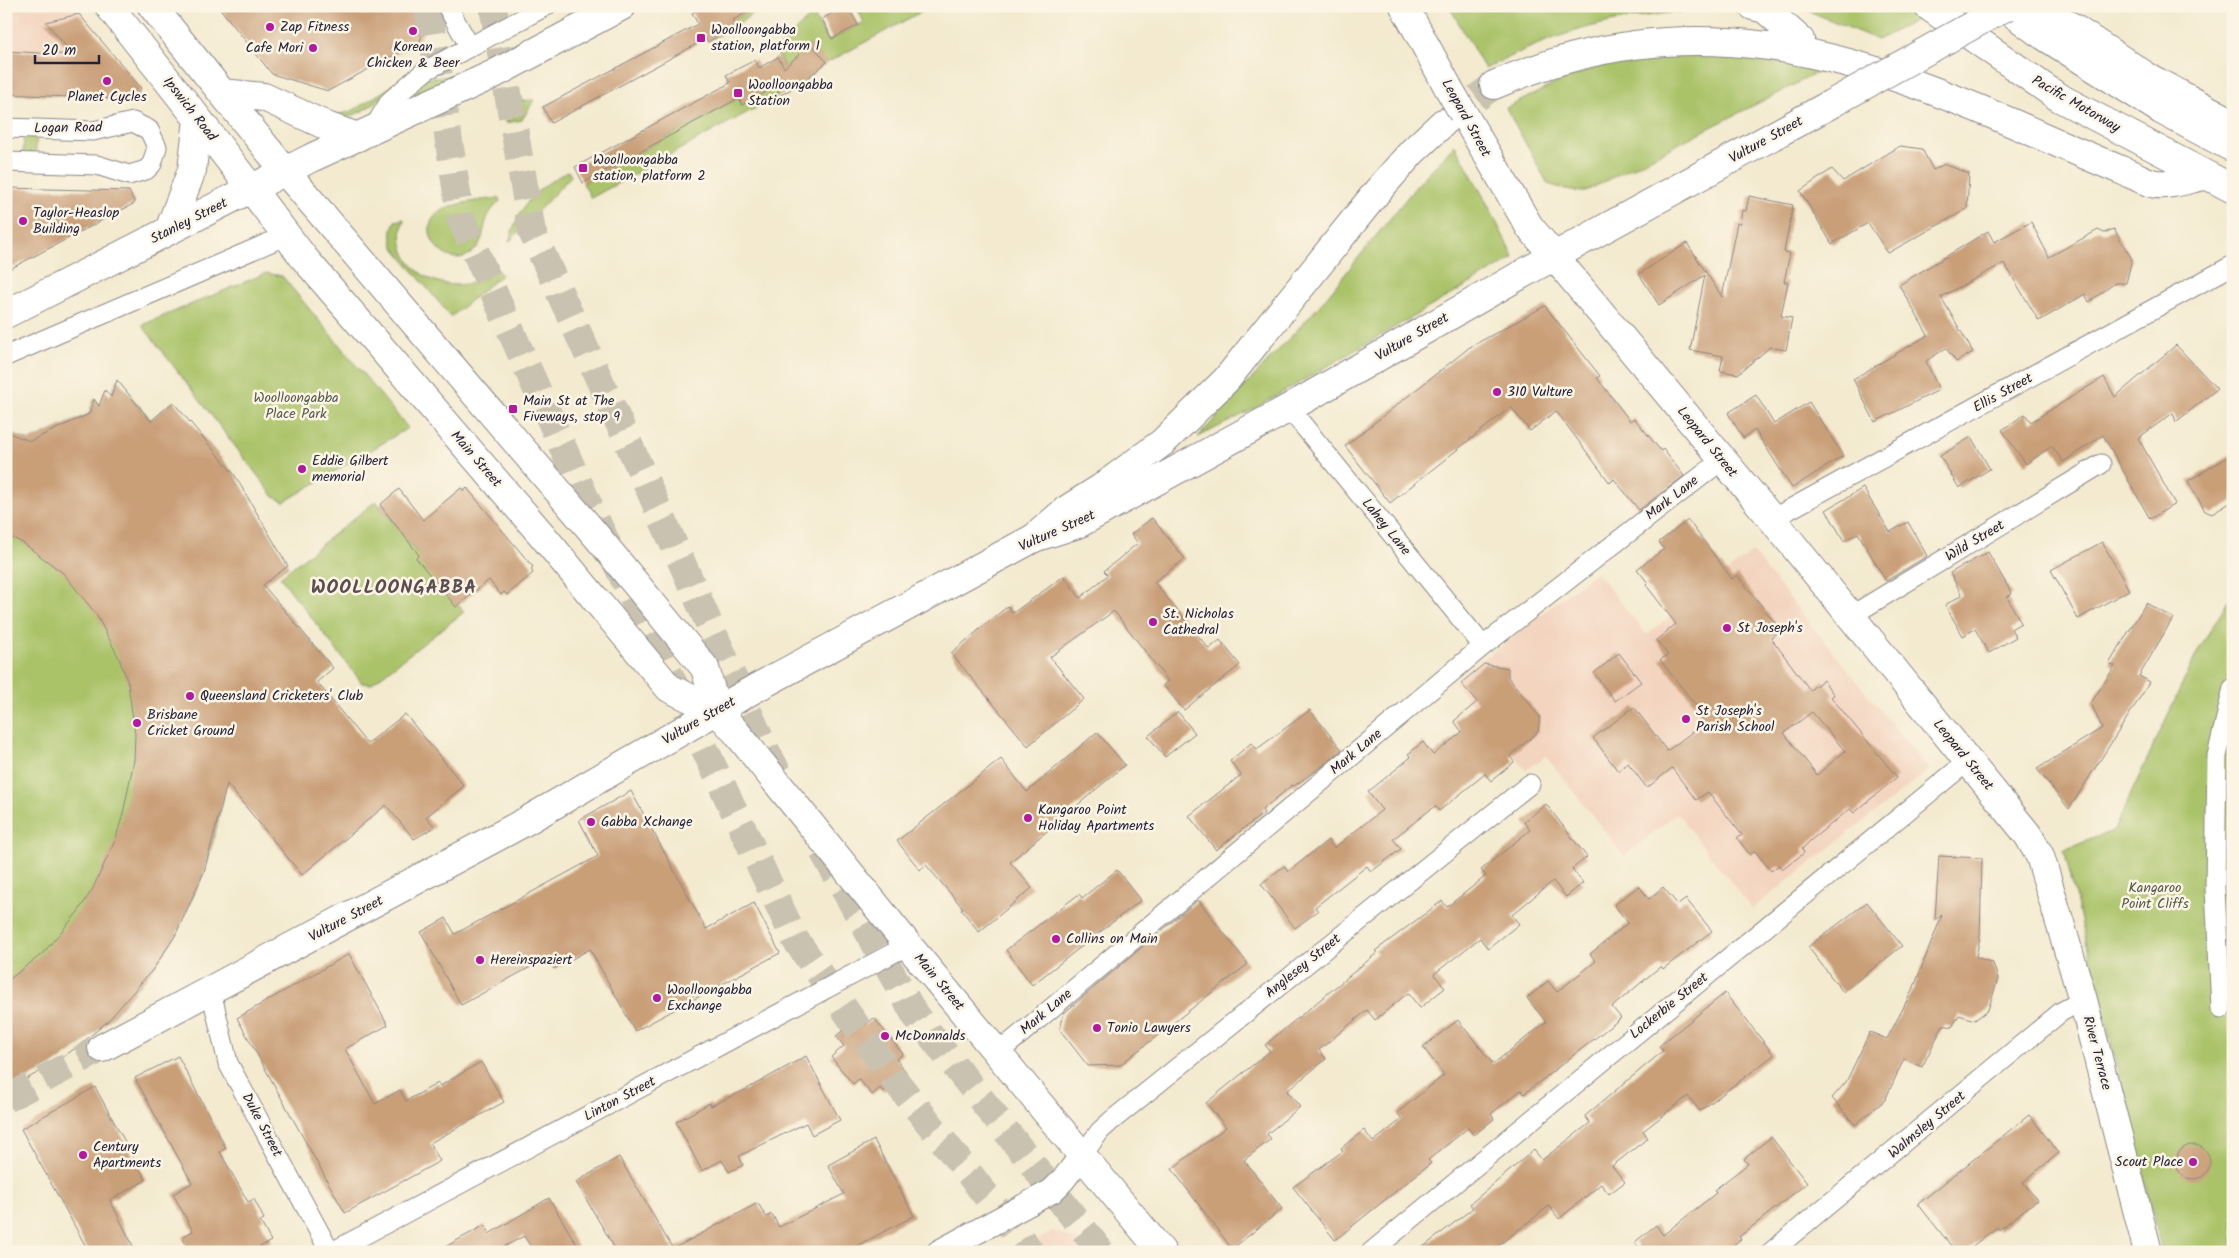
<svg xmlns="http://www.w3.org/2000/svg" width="2239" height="1258" font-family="Kalam,sans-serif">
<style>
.built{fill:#f3d4bf}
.green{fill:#aac369;stroke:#667252}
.building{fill:#c99f78;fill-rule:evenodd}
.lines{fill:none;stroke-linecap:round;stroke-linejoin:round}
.primary-tunnel{stroke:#c9c2b1;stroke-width:28;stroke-dasharray:28 14;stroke-linecap:butt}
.motorway-tunnel{stroke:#c9c2b1;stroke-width:28;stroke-dasharray:28 14;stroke-linecap:butt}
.minor-casing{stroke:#8a8685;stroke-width:21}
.tertiary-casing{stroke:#8a8685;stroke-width:26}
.secondary-casing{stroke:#8a8685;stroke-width:30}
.primary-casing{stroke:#8a8685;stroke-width:30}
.trunk-casing{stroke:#8a8685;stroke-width:30}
.motorway-casing{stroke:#8a8685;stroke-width:30}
.minor{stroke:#fff;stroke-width:19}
.tertiary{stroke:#fff;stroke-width:24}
.secondary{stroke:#fff;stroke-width:28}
.primary{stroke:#fff;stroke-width:28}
.trunk{stroke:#fff;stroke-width:28}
.motorway{stroke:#fff;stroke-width:28}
.secondary-bridge-casing{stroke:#8a8685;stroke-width:30;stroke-linecap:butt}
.primary-bridge-casing{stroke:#8a8685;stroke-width:30;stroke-linecap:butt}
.secondary-bridge{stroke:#fff;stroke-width:28}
.primary-bridge{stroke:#fff;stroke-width:28}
.poi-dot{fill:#b5179e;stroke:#fcf5e5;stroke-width:2}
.labels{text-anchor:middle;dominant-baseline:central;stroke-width:5;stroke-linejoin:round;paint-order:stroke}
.poi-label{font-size:14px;fill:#22223b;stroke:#fcf5e5;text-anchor:start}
.street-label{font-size:14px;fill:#22223b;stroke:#fcf5e5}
.park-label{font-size:14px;fill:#525a4b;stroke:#fcf5e5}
.district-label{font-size:19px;font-weight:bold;letter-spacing:1px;fill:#5c4e50;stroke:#fcf5e5}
</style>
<rect width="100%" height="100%" fill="#fcf5e5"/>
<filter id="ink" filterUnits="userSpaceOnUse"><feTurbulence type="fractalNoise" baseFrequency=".02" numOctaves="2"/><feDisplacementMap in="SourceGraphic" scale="10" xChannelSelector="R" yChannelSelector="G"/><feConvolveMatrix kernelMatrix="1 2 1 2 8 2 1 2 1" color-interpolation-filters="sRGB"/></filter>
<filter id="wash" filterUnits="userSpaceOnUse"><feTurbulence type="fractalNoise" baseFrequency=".0096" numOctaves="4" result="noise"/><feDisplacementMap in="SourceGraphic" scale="20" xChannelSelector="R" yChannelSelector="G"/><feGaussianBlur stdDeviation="1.12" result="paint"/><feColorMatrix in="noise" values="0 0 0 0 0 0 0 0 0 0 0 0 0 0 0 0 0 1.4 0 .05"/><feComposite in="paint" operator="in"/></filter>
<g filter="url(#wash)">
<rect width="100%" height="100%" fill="#f3eacf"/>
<path class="built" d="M6,6H74L141,88L135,100L6,94Z
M1752,552L1929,770L1752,909L1677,813L1624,856L1546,756L1526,770L1454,682L1596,572L1647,635Z
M1053,1231L1086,1244L1092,1252H1016Z"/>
<path class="green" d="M584,6H593L483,64L400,102L427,78L445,77L458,73Z
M751,6H763L736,26L733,20L752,9Z
M856,6H932L823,65L803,82L591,198L583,183L739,98L742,104L787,73L776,51L813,13L828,41L864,22Z
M1449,6H1681V12C1606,18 1552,34 1485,69Z
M1797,6H1900L1918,19L1878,40Z
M1652,55H1707L1765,58L1819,72L1584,192L1571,191L1548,184L1506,108L1565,79L1603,65Z
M405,78C384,94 364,117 337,119L340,114L352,111Z
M534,100L522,120L506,123L513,101Z
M24,136H36V157H23Z
M1455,145L1488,205L1514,258L1254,409L1198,437L1321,304L1418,184Z
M568,171L571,176L509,242C519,205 535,189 568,171Z
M499,198L500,201C496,205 491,210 488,216C483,227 484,242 474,251C446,276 410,226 443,210C459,202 482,200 499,198Z
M404,219C386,273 459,307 496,268L501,275L451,317L395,249C391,239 390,232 395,221Z
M266,273L282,276L408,428L284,502L274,497L142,325Z
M117,380L151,420L173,402L234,474L288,566L270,579L267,572L258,579L333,668L317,682L226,783L214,838L204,872L175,936L154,968L108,1021L81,1044L52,1065L6,1090V432L30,441L89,414L94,399L100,405L111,396Z
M376,501L464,612L371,684L362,683L280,577Z
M2233,593V1252H2162L2064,850L2114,830L2198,651Z"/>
<g id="blocks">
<path class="building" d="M218,6H307L311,11L320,6H414L425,25L420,41L328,91L272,74Z
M704,6H758L733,20L736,26L708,42L706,39L551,123L543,107L698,24L692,13Z
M845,6H848L858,25L832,39L822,19Z
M79,14L141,88L135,100L6,94V51L73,55L46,22Z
M811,44L827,62L802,83L779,96L775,87L742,105L739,98L583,183L575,167L730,83L726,75L755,60L759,68L778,57L784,68Z
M1900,146L1922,149L1933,170L1945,164L1969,174L1967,209L1888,253L1868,223L1832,244L1800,191L1832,169L1843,181Z
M6,188L129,191L135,203L6,271Z
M1749,196L1793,205L1784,252L1790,253L1784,282H1788L1781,316L1792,318L1786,350L1770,347L1738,374L1720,371L1723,356L1690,350L1705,275L1659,305L1639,274L1687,243L1722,297L1737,223L1740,224L1742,210L1746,211Z
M2031,222L2049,257L2098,230L2104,233L2114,229L2132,259L2126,283H2115L2089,302L2085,294L2039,321L2004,263L1941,297L1973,352L1956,362L1946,348L1926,361L1939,390L1875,422L1853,379L1928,335L1899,285L1988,231L1994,242Z
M1545,306L1600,376L1597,378L1630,421L1634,418L1661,451L1663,449L1684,476L1639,510L1614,479L1610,483L1556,411L1530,431L1511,407L1390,503L1345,446L1470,347Z
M2176,345L2217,389L2176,422L2173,413L2138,438L2175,504L2150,519L2103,435L2063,462L2052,446L2026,464L2002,430L2025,414L2031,422L2104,377L2115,397Z
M117,380L151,421L173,402L234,474L288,566L263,585L333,668L317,682L367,744L405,714L464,786L426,817L435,827L414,839L386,805L302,875L227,784L204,872L175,936L154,968L108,1021L81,1044L52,1065L6,1090V982L43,953L78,912L92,890L115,841L123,814L134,760L135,734L128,683L119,658L96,614L63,573L23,543L6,535V432L30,441L89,414L94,399L99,406L105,390L111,397Z
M1756,395L1774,424L1809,402L1843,456L1792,488L1755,430L1743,438L1728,413Z
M1971,437L1990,469L1959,488L1940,456Z
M2233,454V501L2212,514L2205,511L2188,481Z
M461,488L464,491L467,488L533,567L531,569L533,573L507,595L504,592L501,595L489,580L456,607L416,558L419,555L380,505L399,489L423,520Z
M1863,488L1890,532L1908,522L1927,556L1886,581L1858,533L1844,541L1826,510Z
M1152,518L1185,559L1154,582L1209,649L1220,640L1240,665L1184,710L1163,685L1168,681L1114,611L1050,657L1084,699L1028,746L951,653L1008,606L1013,613L1064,576L1080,598L1108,575L1104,571L1138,543L1131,534Z
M1688,520L1732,579L1737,575L1781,630L1771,638L1810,690L1823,680L1834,695L1831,697L1897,777L1854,813L1850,809L1811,840L1802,849L1804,853L1782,870L1779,865L1771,871L1755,851L1750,855L1737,838L1742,835L1708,792L1696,800L1672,768L1647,788L1628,763L1618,771L1593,738L1634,707L1667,751L1704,723L1697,715L1701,712L1660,660L1668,655L1656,640L1676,624L1646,585L1648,583L1637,569L1664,549L1659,542ZM1812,712L1845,751L1817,775L1784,733Z
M2102,542L2129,590L2078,619L2051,570Z
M1988,552L2012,594L2007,597L2021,623L2011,629L2016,637L1989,653L1975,629L1963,636L1945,605L1962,595L1950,573Z
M2146,603L2173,618L2139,676L2150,682L2069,809L2037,769L2102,728L2091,703L2115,666L2109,664Z
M1619,653L1641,682L1615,701L1594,673Z
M1484,664L1508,668V677L1540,717L1538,732L1510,756L1514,762L1491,781L1485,774L1439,811L1435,806L1393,839L1401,849L1371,872L1367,866L1315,907L1318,911L1295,928L1261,884L1284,866L1288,872L1328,840L1334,848L1382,810L1368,792L1411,757L1408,754L1423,742L1433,755L1462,732L1454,721L1477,702L1461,683Z
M1310,710L1342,750L1321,767L1294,786L1292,785L1262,810L1264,813L1216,850L1189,816L1241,775L1230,761L1251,743L1257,749Z
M1178,712L1195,733L1165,757L1148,736Z
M1097,732L1125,765L1010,862L1032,888L979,932L961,909L963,908L926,865L920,870L897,841L1001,759L1027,792Z
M631,791L706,929L754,903L780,953L635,1031L590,949L554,969L547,958L461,1005L421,932L446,918L455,934L598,856L579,820Z
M1546,804L1587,857L1572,869L1583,883L1566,897L1553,881L1512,915L1519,924L1488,949L1480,938L1434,974L1445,988L1420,1008L1408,993L1375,1020L1367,1010L1319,1050L1326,1059L1287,1091L1300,1107L1267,1134L1271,1139L1244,1160L1282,1209L1232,1249L1172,1169L1226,1127L1206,1103L1270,1051L1265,1045L1377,953L1375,951L1442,901L1447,907L1486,876L1481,870L1530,830L1524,822Z
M1939,856L1982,858L1980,937L1976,957L1993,963L1998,979L1988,1010L1975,1020L1959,1015L1952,1027L1943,1025L1922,1067L1904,1059L1885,1100L1855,1125L1832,1098L1846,1082L1870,1032L1887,1039L1914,987L1942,915L1935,920Z
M1117,870L1141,900L1032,985L1006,950L1079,894L1082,898Z
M1639,886L1649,899L1663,887L1678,905L1686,899L1712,931L1663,969L1661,966L1612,1007L1621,1018L1524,1094L1521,1090L1491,1114L1494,1119L1474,1135L1468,1128L1428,1160L1431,1163L1335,1240L1293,1187L1343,1151L1341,1148L1364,1130L1373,1142L1402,1119L1397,1113L1444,1075L1423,1047L1458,1020L1493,1064L1546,1022L1527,998L1548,981L1557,992L1596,961L1590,954L1628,923L1614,905Z
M1198,900L1248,964L1120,1065L1088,1066L1060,1030L1064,1013Z
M1867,902L1902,946L1843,992L1808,947Z
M349,954L388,1025L345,1049L375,1104L400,1090L406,1101L438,1083L440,1086L481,1062L504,1102L430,1143L440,1161L345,1213L237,1018Z
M1725,993L1774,1055L1700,1111L1688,1096L1643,1131L1648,1138L1612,1166L1625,1182L1609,1194L1601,1184L1559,1219L1549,1206L1490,1252H1417L1473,1208L1470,1204L1534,1150L1542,1160L1590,1123L1585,1116L1663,1051L1659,1046Z
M859,1018L865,1025L874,1018L903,1054L896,1059L907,1073L883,1092L880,1088L872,1095L859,1079L853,1084L831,1057L844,1046L836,1036Z
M178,1056L226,1148L220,1152L248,1202L254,1199L264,1219L260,1221L271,1241L250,1252H190L182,1237L193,1231L173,1194L192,1183L135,1078Z
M806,1056L840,1120L812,1135L806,1123L739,1156L743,1165L729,1172L722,1160L702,1171L676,1122L710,1103L711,1106L745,1090Z
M95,1087L146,1180L110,1200L136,1252H89L21,1129Z
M2029,1115L2059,1153L2023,1182L2037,1200L1999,1230L1997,1227L1965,1252H1956L1918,1204Z
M1771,1137L1807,1183L1739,1237L1741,1239L1725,1252H1641L1635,1242L1656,1225L1663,1235L1716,1193L1714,1190L1748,1164L1744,1159Z
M874,1140L914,1216L845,1252H617L576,1182L619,1157L673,1249L758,1203L766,1217L772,1214L779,1227L844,1194L828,1165Z
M2176 1162a17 17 0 1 1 34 0a17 17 0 1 1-34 0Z
M549,1198L581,1252H534L524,1236L498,1250L499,1252H436L485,1225L489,1234Z"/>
</g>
</g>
<g filter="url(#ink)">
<use href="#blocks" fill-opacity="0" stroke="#8a8685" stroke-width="1"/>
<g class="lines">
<path class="primary-tunnel" d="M6,1099L102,1048"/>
<path class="motorway-tunnel" d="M428,6L461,219L584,495L795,939L894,1079L1031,1252
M493,6L532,232L642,473L763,745L778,773
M1443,123L1494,85
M823,851L915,1015L1101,1252"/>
<g class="minor-casing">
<path id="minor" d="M447,6L470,47
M6,128L93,131L133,122L149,130L157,147L152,164L146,170L129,175L97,165L6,162
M373,129L390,101L425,71L546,6
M6,356L287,235
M1289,408L1483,646
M1772,519L2233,265
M1849,617L2101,464
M211,991L228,1063L330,1252
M2221,1009L2215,888L2217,756L2233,688
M998,1053L1483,646L1722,460
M1083,1154L1100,1131L1111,1121L1530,784
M332,1252L908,945
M1371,1252L1968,761
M1771,1252L2061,1012L2083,1000"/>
</g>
<g class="tertiary-casing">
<path id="tertiary" d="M939,1252L1052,1191L1063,1180L1083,1154"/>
</g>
<g class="secondary-casing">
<path id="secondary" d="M1404,6L1448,87
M1463,113L1529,226L1772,519L2028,835L2040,856L2083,1000L2148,1252"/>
</g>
<g class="primary-casing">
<path id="primary" d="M6,314L311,158L494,74L622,6
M102,1048L521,824L754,689L1034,538L1078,524L1289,408L1531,269L1829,105"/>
</g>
<g class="trunk-casing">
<path id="trunk" d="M109,6L198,119L304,258L542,535L669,688L717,711L736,732L908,945L1162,1252
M152,6L285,171L599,539L705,668L717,711
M222,93L264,97L329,127L358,137
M169,230L192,170L198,119"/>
</g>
<g class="motorway-casing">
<path id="motorway" d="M1753,6L1765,9L1800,40
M1928,6L2058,97L2233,189
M2003,6L2038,32L2161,110L2233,148
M2040,6L2146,76L2233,123
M1494,85C1690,0 1848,50 2035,133C2066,147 2097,160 2128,173C2137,176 2147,183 2156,184C2168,186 2192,178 2205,176
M1034,538L1066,510L1101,488L1163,442L1226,380L1376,193L1412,152L1443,123"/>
</g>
<use href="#minor" class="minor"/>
<use href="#tertiary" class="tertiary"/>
<use href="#secondary" class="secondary"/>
<use href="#primary" class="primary"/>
<use href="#trunk" class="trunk"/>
<use href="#motorway" class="motorway"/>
<g class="secondary-bridge-casing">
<path id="secondary-bridge" d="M1448,87L1463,113"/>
</g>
<g class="primary-bridge-casing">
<path id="primary-bridge" d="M1829,105L2007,6"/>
</g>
<use href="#secondary-bridge" class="secondary-bridge"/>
<use href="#primary-bridge" class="primary-bridge"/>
</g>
</g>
<g class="poi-dot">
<circle cx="270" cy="27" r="5"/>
<circle cx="413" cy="31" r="5"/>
<rect x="696" y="33" width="10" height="10" rx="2.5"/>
<circle cx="313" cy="48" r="5"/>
<circle cx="107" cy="81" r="5"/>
<rect x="733" y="88" width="10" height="10" rx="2.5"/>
<rect x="578" y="163" width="10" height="10" rx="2.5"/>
<circle cx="23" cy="221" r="5"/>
<circle cx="1497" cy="392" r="5"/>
<rect x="508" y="404" width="10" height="10" rx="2.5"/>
<circle cx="302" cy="469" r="5"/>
<circle cx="1153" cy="622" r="5"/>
<circle cx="1727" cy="628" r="5"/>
<circle cx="190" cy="696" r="5"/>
<circle cx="1686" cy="719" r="5"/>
<circle cx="137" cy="723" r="5"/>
<circle cx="1028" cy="818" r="5"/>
<circle cx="591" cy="822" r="5"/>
<circle cx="1056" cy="939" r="5"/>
<circle cx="480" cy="960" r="5"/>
<circle cx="657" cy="998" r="5"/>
<circle cx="1097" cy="1028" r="5"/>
<circle cx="885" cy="1036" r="5"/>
<circle cx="83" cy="1155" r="5"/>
<circle cx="2193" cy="1162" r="5"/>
</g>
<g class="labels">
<g class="poi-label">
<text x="280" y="27">Zap Fitness</text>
<text x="711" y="30">Woolloongabba<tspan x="711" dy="16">station, platform 1</tspan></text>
<text x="413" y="47" text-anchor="middle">Korean<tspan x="413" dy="16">Chicken &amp; Beer</tspan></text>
<text x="303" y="48" text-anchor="end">Cafe Mori</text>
<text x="748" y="85">Woolloongabba<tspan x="748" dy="16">Station</tspan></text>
<text x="107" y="97" text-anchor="middle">Planet Cycles</text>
<text x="593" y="160">Woolloongabba<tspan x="593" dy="16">station, platform 2</tspan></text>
<text x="33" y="213">Taylor-Heaslop<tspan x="33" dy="16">Building</tspan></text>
<text x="1507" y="392">310 Vulture</text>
<text x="523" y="401">Main St at The<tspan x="523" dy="16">Fiveways, stop 9</tspan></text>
<text x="312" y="461">Eddie Gilbert<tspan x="312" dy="16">memorial</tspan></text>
<text x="1163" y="614">St. Nicholas<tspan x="1163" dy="16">Cathedral</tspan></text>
<text x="1737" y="628">St Joseph's</text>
<text x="200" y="696">Queensland Cricketers' Club</text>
<text x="1696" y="711">St Joseph's<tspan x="1696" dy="16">Parish School</tspan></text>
<text x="147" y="715">Brisbane<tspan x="147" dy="16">Cricket Ground</tspan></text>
<text x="1038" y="810">Kangaroo Point<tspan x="1038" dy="16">Holiday Apartments</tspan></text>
<text x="601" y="822">Gabba Xchange</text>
<text x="1066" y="939">Collins on Main</text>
<text x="490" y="960">Hereinspaziert</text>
<text x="667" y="990">Woolloongabba<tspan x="667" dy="16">Exchange</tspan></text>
<text x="1107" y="1028">Tonio Lawyers</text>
<text x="895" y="1036">McDonnalds</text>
<text x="93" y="1147">Century<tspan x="93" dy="16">Apartments</tspan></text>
<text x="2183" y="1162" text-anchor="end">Scout Place</text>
</g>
<g class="street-label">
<text transform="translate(2076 104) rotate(30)">Pacific Motorway</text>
<text transform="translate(190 109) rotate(52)">Ipswich Road</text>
<text transform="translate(1466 118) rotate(61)">Leopard Street</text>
<text transform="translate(68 128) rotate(-1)">Logan Road</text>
<text transform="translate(1766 140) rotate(-29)">Vulture Street</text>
<text transform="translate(189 221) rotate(-27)">Stanley Street</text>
<text transform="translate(1412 337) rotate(-30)">Vulture Street</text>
<text transform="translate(2003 393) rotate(-29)">Ellis Street</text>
<text transform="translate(1707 442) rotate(51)">Leopard Street</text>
<text transform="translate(476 459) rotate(49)">Main Street</text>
<text transform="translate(1672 498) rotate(-38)">Mark Lane</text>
<text transform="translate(1386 527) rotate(51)">Lahey Lane</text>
<text transform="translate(1057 531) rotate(-24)">Vulture Street</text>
<text transform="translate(1975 541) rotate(-31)">Wild Street</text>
<text transform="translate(699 721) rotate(-30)">Vulture Street</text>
<text transform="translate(1356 752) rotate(-40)">Mark Lane</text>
<text transform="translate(1963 755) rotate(51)">Leopard Street</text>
<text transform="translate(346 919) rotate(-28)">Vulture Street</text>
<text transform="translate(1303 966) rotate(-39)">Anglesey Street</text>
<text transform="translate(939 982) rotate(50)">Main Street</text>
<text transform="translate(1669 1006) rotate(-39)">Lockerbie Street</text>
<text transform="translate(1046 1012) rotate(-40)">Mark Lane</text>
<text transform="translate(2097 1053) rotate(75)">River Terrace</text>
<text transform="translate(620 1099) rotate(-28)">Linton Street</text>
<text transform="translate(262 1125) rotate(62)">Duke Street</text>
<text transform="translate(1927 1125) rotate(-40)">Walmsley Street</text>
</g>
<g class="park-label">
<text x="296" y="398">Woolloongabba<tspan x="296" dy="16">Place Park</tspan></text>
<text x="2155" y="888">Kangaroo<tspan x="2155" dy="16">Point Cliffs</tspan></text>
</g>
<g class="district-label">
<text x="394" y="588">WOOLLOONGABBA</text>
</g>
</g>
<rect width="2239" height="1258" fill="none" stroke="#fcf5e5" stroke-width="25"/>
<path d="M35 55v8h64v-8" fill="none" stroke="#22223b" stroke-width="2.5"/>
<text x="42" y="55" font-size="15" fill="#22223b" stroke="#fcf5e5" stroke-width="4" paint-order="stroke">20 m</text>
</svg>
